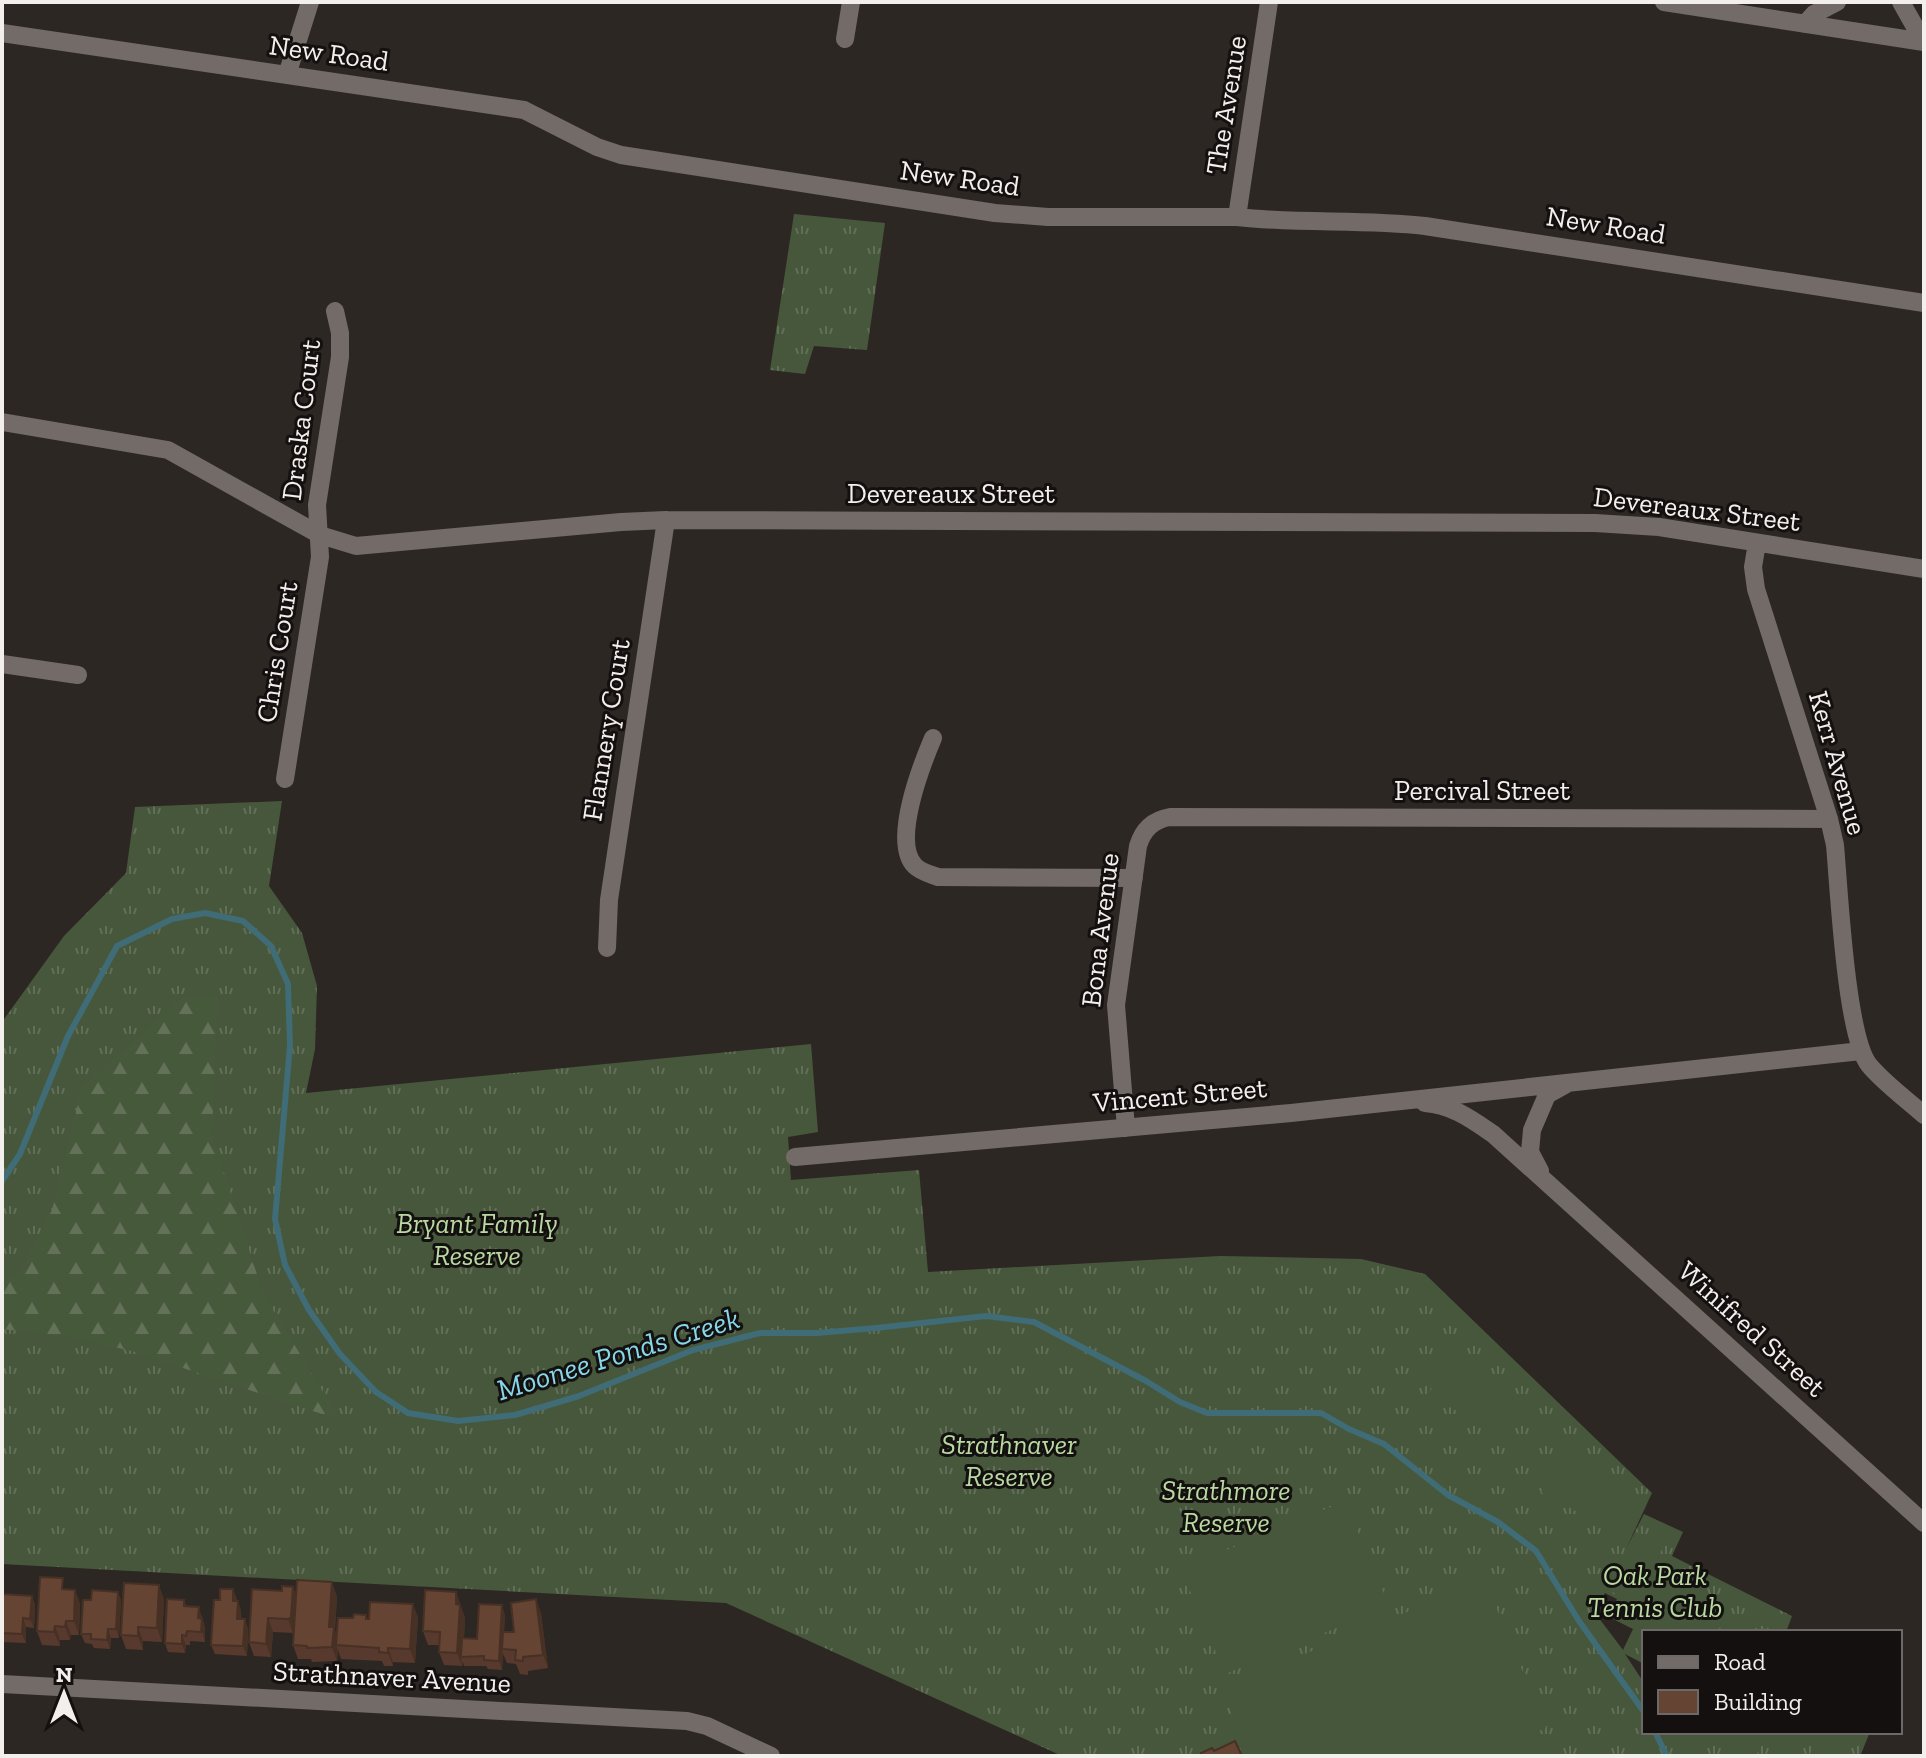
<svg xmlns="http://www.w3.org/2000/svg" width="1926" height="1758" font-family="'Zilla Slab',serif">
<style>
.grass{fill:url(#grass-tufts);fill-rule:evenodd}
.forest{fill:url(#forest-firs)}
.garden{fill:#47573b}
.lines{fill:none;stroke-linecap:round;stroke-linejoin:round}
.stream{stroke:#3f6c76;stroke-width:6}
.minor{stroke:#726b68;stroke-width:18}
.wall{fill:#573a2d}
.shaded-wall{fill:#473024}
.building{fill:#654434;stroke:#473024;stroke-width:2}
.labels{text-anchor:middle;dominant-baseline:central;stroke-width:6;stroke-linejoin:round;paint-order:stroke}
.street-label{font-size:28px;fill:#f3efed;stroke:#13100f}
.park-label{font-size:28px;font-style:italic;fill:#b8d9a1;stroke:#13100f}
.water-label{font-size:30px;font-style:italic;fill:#86d7e8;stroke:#13100f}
</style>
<defs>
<pattern id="grass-tufts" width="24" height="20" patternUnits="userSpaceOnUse" patternTransform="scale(2)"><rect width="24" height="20" fill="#47573b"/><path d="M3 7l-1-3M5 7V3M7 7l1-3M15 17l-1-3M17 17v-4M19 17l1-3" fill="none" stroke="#626f58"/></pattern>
<pattern id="forest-firs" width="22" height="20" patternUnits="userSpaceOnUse" patternTransform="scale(2)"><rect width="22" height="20" fill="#47593b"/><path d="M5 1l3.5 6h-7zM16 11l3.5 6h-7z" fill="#627158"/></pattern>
</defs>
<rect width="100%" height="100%" fill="#2d2724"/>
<path class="grass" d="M794,214L885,223L867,350L814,346L805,374L770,370Z
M282,801L269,886L302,933L317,986L315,1049L306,1093L811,1044L818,1132L788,1137L791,1180L919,1170L928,1272L1220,1256L1361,1259L1425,1274L1652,1493L1626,1549L1644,1514L1683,1532L1672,1556L1792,1616L1786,1632H1644V1664L1625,1654L1644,1683V1732H1870L1860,1756H1062L726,1603L2,1564V1022L64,936L126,873L135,807ZM1605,1593L1617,1599L1609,1617L1633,1629L1623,1650L1595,1613Z"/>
<path class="forest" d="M184,996H217L212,1135L263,1293L340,1420L132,1351L69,1337L2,1329V1282L20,1272L52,1210L82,1088Z"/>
<path class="garden" d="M1449,1358L1523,1398L1503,1437L1428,1395Z
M1563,1455L1636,1495L1616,1533L1541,1492Z
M1345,1501L1389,1606L1225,1674L1181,1569Z
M1637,1532L1664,1544L1638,1604L1610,1591Z
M1485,1580L1546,1728L1539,1731L1543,1756H1250L1222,1688Z
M1663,1580L1691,1592L1673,1632H1644V1642L1637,1639Z
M1700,1597L1727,1610L1717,1632H1684Z
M1734,1732H1767L1756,1756H1739L1726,1750Z
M1777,1732H1810L1800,1756H1766Z
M1820,1732H1846L1852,1735L1842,1756H1809Z"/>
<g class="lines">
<path class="stream" d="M2,1181L20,1154L68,1036L117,946L172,919L205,913L243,921L271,946L288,984L290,1045L275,1219L285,1265L309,1310L340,1354L376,1392L408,1413L458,1421L515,1415L579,1396L693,1350L760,1333H817L876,1328L986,1316L1034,1322L1146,1381L1180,1402L1207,1413H1321L1349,1429L1384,1444L1448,1495L1498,1522L1536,1551L1579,1621L1644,1712
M1655,1732L1667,1756"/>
<path class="minor" d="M1664,2L1924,42
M1901,2L1923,41
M1805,24L1814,14L1837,2
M2,33L524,110L597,147L621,155L995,213L1048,217H1237C1300,224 1363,219 1425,226L1924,303
M845,39L851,2
M287,75L310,2
M1237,217L1269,2
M2,422L168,450L320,535L356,546L621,522L666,520L1595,523L1659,527L1924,569
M1757,543L1753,567L1756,589L1829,819L1835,845C1839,889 1846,1036 1869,1065C1884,1083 1906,1099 1924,1115
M2,664L78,675
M933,738C922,764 891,842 915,866C921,872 930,874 938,877L1134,878
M285,779L320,557L317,505L340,357V333L335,311
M607,948L609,900L666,520
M1425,1103C1452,1105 1471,1119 1493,1134L1924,1523
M1126,1128L1116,1005L1138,846C1143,829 1153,820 1170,817L1829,819
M795,1157L1291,1113L1861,1051
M1540,1171L1530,1152L1532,1130L1547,1095L1565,1085
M2,1684L687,1721L707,1726L771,1756"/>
</g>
<path class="wall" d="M293,1587L296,1595L337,1596L335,1630L337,1636L367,1619L418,1617L415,1663L393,1662V1666H384L382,1661L341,1659L338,1650L337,1661L312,1662L311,1659H298L293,1645L294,1633L273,1632L271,1657L254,1656L249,1642L282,1591Z
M67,1589L75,1590L80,1604L79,1635H71L70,1640H60V1646L42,1645L37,1631Z
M118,1592L121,1601L119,1638H111L110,1649L94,1648L92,1644L85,1643L81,1634L91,1600Z
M456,1592L465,1618L464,1638L477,1639L505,1615L504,1632H514L541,1613L548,1668L528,1671V1675L520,1674L516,1664L507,1663L503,1654L502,1670L488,1669L486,1666H464L463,1662L462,1666L444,1665L439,1652V1645H428L423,1631Z
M2,1594L32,1596L35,1605L34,1628L26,1627V1643L2,1642Z
M164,1599L162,1642L143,1641V1650L126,1649L121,1635Z
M237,1599V1601H238L241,1611V1619H245L248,1629L247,1656L215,1654L211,1645Z
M184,1600L186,1606L202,1616L205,1628V1642L190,1641V1645H186L185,1653L168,1652L165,1643Z"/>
<path class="shaded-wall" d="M332,1582L337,1596L335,1630L339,1641L336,1645L338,1650L337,1661L332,1647L329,1627Z
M159,1585L164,1599L162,1642L157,1628Z
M293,1587L298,1601L296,1631L293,1633L288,1619Z
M233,1589L237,1599L236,1610L233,1601Z
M75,1590L80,1604L79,1635L74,1621Z
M118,1592L121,1601L119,1638L116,1629Z
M456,1592L465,1618L463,1657H461L462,1666L457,1653Z
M32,1596L35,1605L34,1628L30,1619Z
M536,1599L541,1613L548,1668L543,1655Z
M238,1601L241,1611L240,1628L237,1619Z
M413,1604L418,1617L415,1663L410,1649Z
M502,1605L505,1615L503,1650L502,1649L503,1654L502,1670L499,1661Z
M199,1607L205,1628V1642L198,1618Z
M23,1618L26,1627V1643L22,1634Z
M268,1618L273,1632L271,1657L266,1644Z
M245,1619L248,1629L247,1656L243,1646Z
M66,1621L71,1635L70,1640L65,1627Z
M55,1626L60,1640V1646L54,1632Z
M138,1627L143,1641V1650L138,1636Z
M108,1629L111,1638L110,1649L107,1640Z
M182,1635L186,1645L185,1653L182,1644Z
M388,1648L393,1662V1666L388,1653Z"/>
<path class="building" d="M40,1577L63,1578L62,1589L75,1590L74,1621H66L65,1627L55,1626L54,1632L37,1631Z
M297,1580L332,1582L329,1627H334L332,1647L307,1648V1646L293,1645Z
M124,1583L159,1585L157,1628L138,1627V1636L121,1635Z
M282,1586L293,1587L291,1617L288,1619L268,1618L266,1644L249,1642L252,1589L282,1591Z
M220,1589H233V1601H238L237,1619H245L243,1646L211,1645L214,1600H220Z
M92,1590L118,1592L116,1629H108L107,1640L91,1639V1634H81L83,1600H91Z
M425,1590L456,1592V1604L460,1605L457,1653L439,1652L440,1632L423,1631Z
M2,1594L32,1596L30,1619L23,1618L22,1634L2,1633Z
M167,1599L184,1600V1606L199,1607L198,1618L202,1619L201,1632L187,1631L186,1636L182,1635V1644L165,1643Z
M536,1599L543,1655L523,1657V1661L515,1660L516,1650L502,1649L503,1632H514L511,1603Z
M370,1602L413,1604L410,1649L388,1648V1653L379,1652V1648L336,1645L338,1618H353L354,1614L366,1615V1619H369Z
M479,1604L502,1605L499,1661L484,1660V1656L461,1657L462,1638L477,1639Z
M1235,1741L1242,1756H1202L1201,1753L1212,1748L1214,1751Z"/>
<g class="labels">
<g class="street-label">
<text transform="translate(329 53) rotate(8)">New Road</text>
<text transform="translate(1226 105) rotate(-81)">The Avenue</text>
<text transform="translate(960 178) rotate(8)">New Road</text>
<text transform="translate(1606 225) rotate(9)">New Road</text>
<text transform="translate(301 420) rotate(-83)">Draska Court</text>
<text x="951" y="493">Devereaux Street</text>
<text transform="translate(1697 509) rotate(7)">Devereaux Street</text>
<text transform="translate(277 652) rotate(-81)">Chris Court</text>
<text transform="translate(606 730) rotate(-81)">Flannery Court</text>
<text transform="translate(1838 763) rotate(74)">Kerr Avenue</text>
<text x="1482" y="790">Percival Street</text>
<text transform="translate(1100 930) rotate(-83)">Bona Avenue</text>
<text transform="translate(1180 1095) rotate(-5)">Vincent Street</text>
<text transform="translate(1752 1329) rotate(42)">Winifred Street</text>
<text transform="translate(392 1677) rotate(3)">Strathnaver Avenue</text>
</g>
<g class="park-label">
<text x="477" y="1223">Bryant Family<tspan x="477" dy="32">Reserve</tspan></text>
<text x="1009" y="1444">Strathnaver<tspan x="1009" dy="32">Reserve</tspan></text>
<text x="1226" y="1490">Strathmore<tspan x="1226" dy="32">Reserve</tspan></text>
<text x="1655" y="1575">Oak Park<tspan x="1655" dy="32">Tennis Club</tspan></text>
</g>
<g class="water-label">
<text transform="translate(618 1354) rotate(-17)">Moonee Ponds Creek</text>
</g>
</g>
<rect width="1926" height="1758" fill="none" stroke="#f3efed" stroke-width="8"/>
<rect x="1642" y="1630" width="260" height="104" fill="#13100f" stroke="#6d6968" stroke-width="2"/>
<rect x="1658" y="1656" width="40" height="12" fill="#726b68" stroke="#6d6968" stroke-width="2"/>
<text x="1714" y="1670" font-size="24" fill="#f3efed">Road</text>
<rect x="1658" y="1690" width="40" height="24" fill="#654434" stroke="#6d6968" stroke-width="2"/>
<text x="1714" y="1710" font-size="24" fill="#f3efed">Building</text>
<g transform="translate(64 1694)" stroke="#13100f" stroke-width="6" paint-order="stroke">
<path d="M0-6L14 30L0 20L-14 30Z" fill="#f3efed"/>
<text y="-12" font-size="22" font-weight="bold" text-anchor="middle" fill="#f3efed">N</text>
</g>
</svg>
